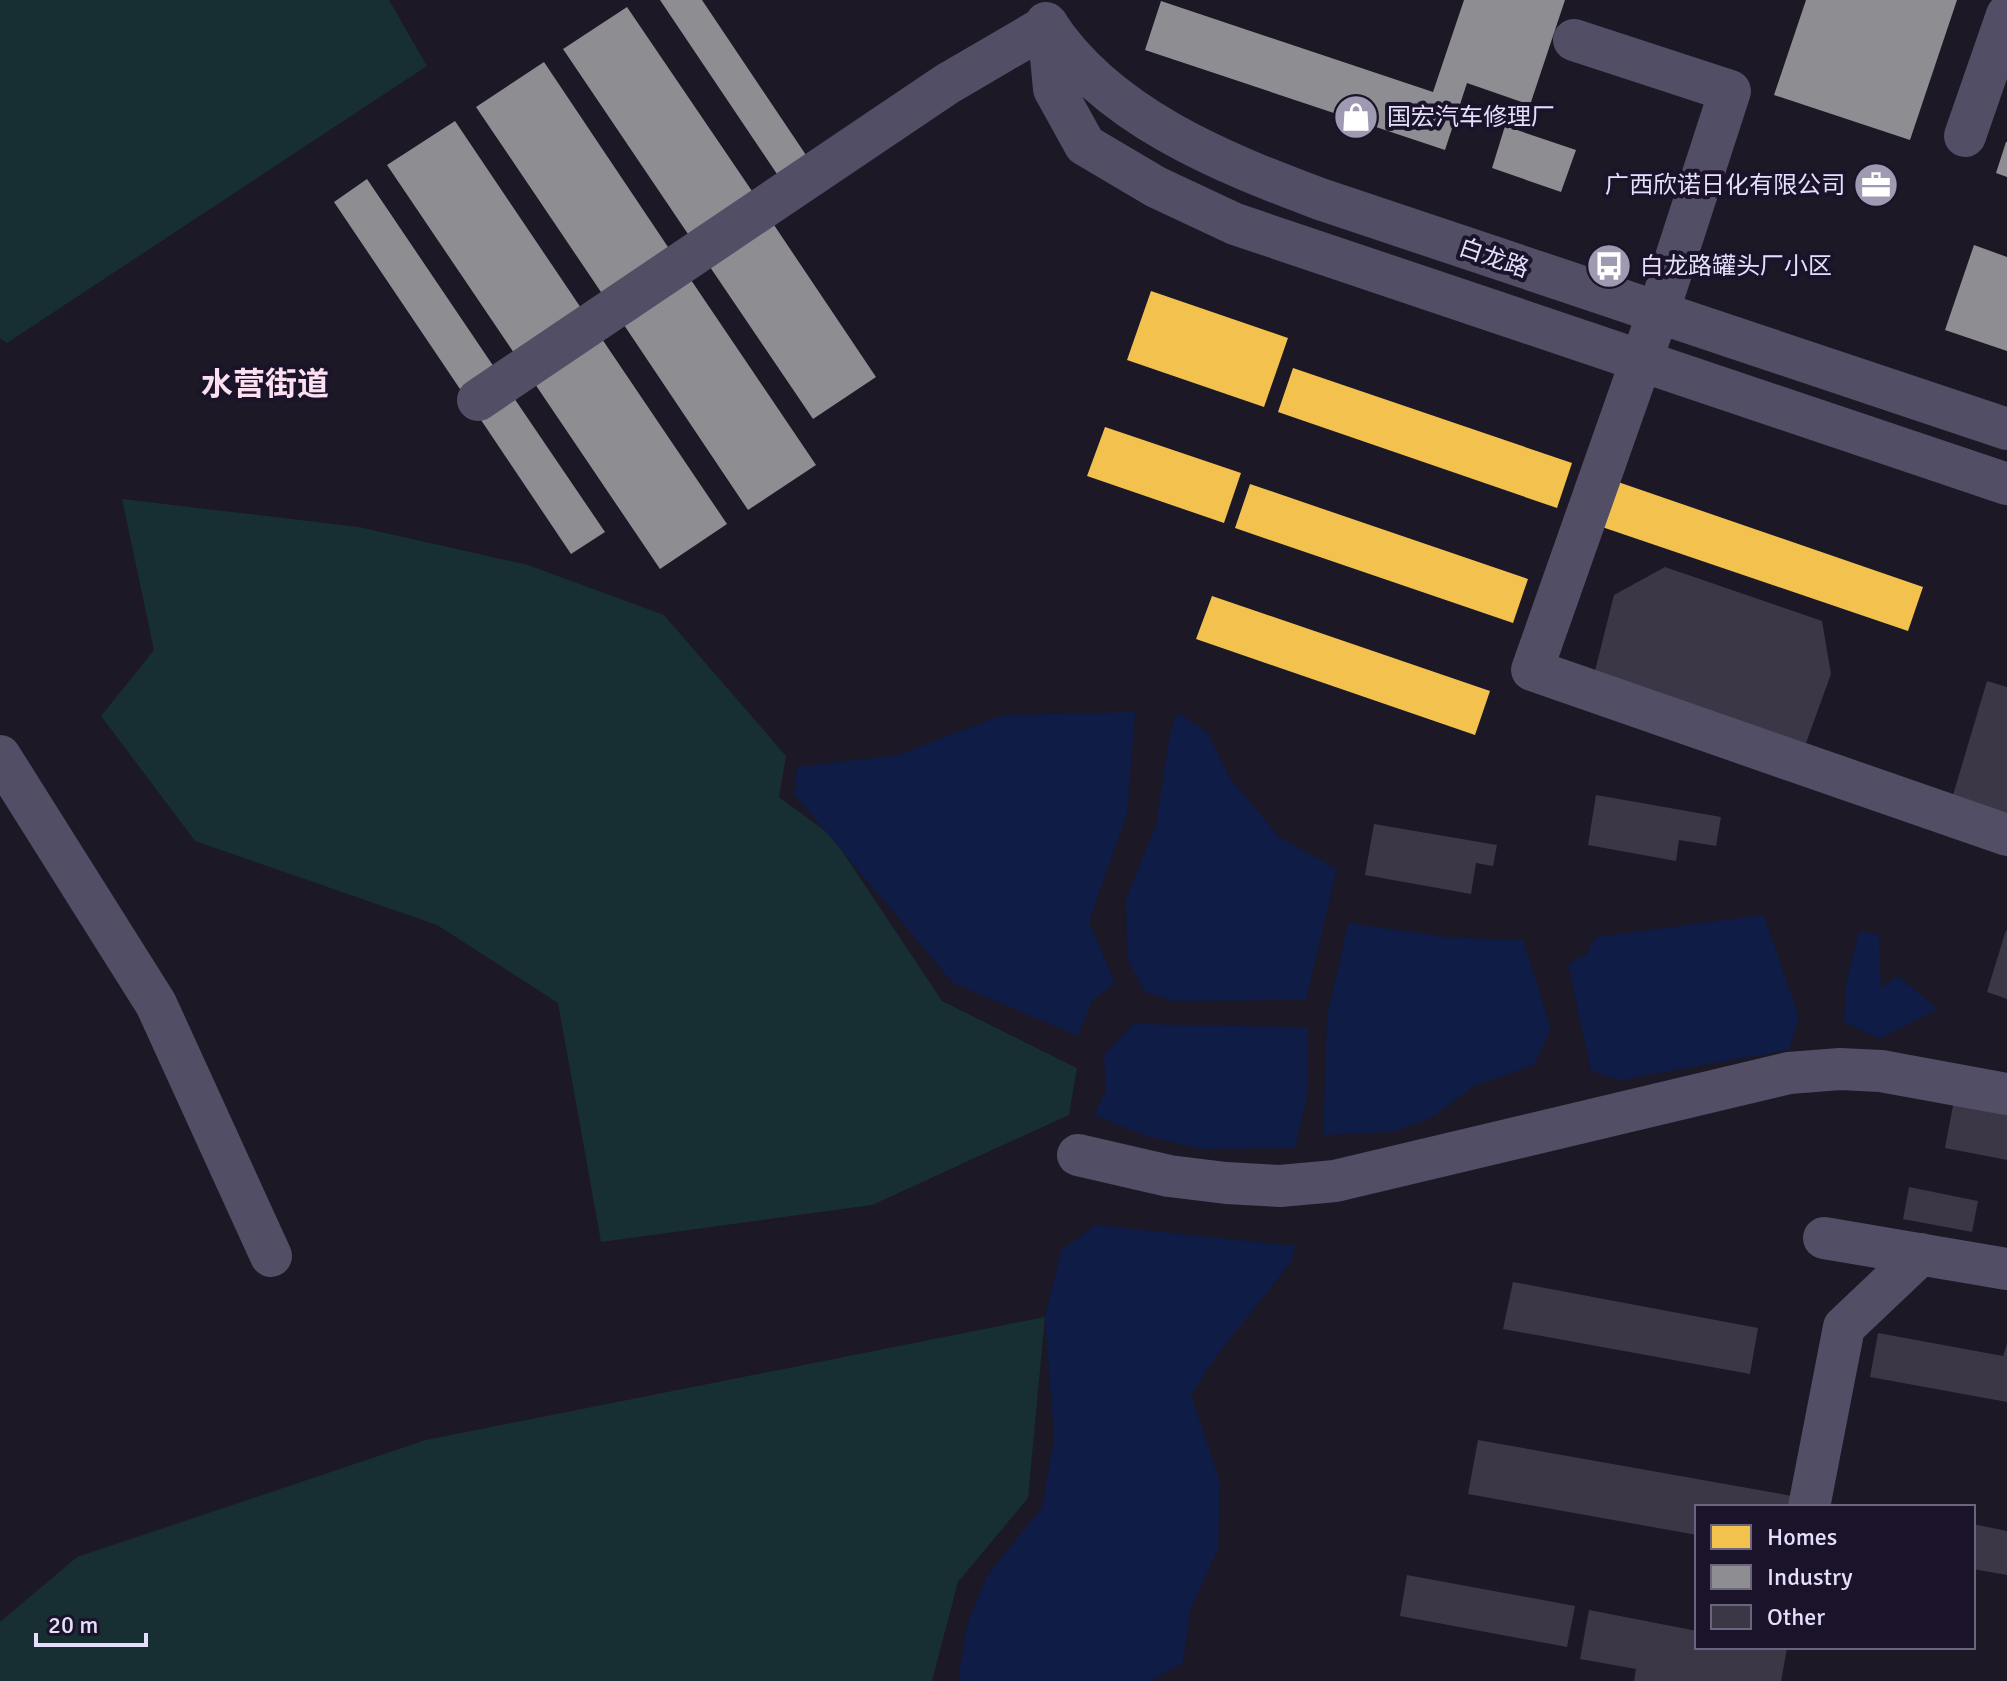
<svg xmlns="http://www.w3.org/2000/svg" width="2007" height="1681" font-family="Signika,'Noto Sans SC',sans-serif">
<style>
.green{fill:#172e32}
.water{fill:#0f1c45}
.homes{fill:#f2c14e}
.industry{fill:#8d8d92}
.building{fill:#3c3746}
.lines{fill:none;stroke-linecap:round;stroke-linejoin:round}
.minor{stroke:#524e65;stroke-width:42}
.labels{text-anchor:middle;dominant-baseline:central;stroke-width:8;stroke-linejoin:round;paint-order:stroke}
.poi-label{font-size:24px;fill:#e5defd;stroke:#1a132a;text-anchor:start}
.street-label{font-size:24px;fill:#e5defd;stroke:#1a132a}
.district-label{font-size:32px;font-weight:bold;fill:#fde0ef;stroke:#1a132a}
</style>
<rect width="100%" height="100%" fill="#1c1825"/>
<path class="green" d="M0,0H389L427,66L7,343L0,338Z
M122,499L359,527L528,565L664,615L786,756L779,797L832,836L942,1001L1077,1068L1069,1115L872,1205L601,1242L558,1003L437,925L195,841L101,716L154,650Z
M1045,1317L1028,1498L958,1582L932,1681H0V1622L77,1557L426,1440Z"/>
<path class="water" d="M1135,712L1127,814L1089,922L1115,983L1092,1001L1078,1036L953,983L794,794L797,767L898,755L1002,715Z
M1178,712L1208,733L1230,778L1279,837L1337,869L1306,1000L1173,1001L1145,992L1127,959L1126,899L1156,825L1170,733Z
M1764,915L1799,1018L1789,1050L1620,1080L1591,1071L1568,964L1587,954L1595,937Z
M1348,923L1447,937L1523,940L1551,1029L1534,1065L1474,1086L1431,1118L1392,1132L1323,1135L1327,1017Z
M1859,931L1879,935L1881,988L1898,976L1938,1009L1879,1039L1844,1022L1846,983Z
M1133,1024L1308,1027V1091L1295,1148L1202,1149L1146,1136L1094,1115L1106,1090L1104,1055Z
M1096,1225L1295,1246L1291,1262L1214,1359L1191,1395L1220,1482L1218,1549L1190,1611L1183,1663L1151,1681H961L959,1676L967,1625L987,1576L1042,1507L1054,1438L1045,1317L1061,1250Z"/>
<path class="homes" d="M1151,291L1288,338L1264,407L1127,360Z
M1293,368L1572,463L1557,508L1278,412Z
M1105,427L1241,473L1224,523L1087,476Z
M1618,482L1923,587L1908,631L1602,527Z
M1250,484L1528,579L1513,623L1235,528Z
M1212,596L1490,691L1475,735L1196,639Z"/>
<path class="industry" d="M660,0H702L808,158L779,177Z
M1464,0H1565L1530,105L1467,83L1445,150L1145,50L1161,1L1433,92Z
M1806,0H1957L1910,140L1774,95Z
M627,7L754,194L690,237L563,49Z
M544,62L670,250L603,295L476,107Z
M455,121L581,308L514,353L387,165Z
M1505,126L1576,150L1561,192L1492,168Z
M2006,142H2007V177L1996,173Z
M367,179L494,367L460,389L334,202Z
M774,225L876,377L813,419L710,267Z
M1974,245L2007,257V351L1945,330Z
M691,280L816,465L748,510L624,325Z
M602,339L727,524L660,569L535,384Z
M514,398L605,532L571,554L481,420Z"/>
<path class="building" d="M1665,567L1822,621L1831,674L1806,743L1595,671L1614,595Z
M1987,681L2007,687V822L1950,805Z
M1596,795L1721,817L1716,846L1679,840L1676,861L1588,845Z
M1374,824L1497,845L1493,866L1476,863L1471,894L1365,875Z
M2006,930L2007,931V999L1987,992Z
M1955,1095L2007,1105V1160L1945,1148Z
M1909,1187L1978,1201L1972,1232L1903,1219Z
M1513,1282L1758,1328L1750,1374L1503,1329Z
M1878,1333L2003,1356L2007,1344V1402L1870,1377Z
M1478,1440L1792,1496L1790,1507H1697V1535L1468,1494Z
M1973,1524L2007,1531V1575L1973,1569Z
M1407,1575L1575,1606L1567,1647L1400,1616Z
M1589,1610L1697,1631V1647L1787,1648L1781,1681H1634L1636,1669L1580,1659Z"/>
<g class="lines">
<path class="minor" d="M1046,23C1106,116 1221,162 1320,199L2007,429
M1574,40L1730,91L1658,313L1532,670L2007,835
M1965,136L2007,15
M478,400L947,84L1048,25L1054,89L1085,145L1156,187L1235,224L2007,484
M0,756L156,1004L271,1256
M1078,1155L1169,1176L1226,1183L1280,1186L1335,1181L1789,1073L1840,1069L1881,1071L2007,1094
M1824,1238L2007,1269
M1809,1507L1844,1327L1921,1254"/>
</g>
<defs>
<g id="shop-disc" transform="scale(2.3)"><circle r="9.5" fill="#9f99b1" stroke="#1a132a"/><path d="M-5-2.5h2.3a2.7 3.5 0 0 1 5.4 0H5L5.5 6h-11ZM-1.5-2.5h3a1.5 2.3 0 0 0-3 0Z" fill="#fff"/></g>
<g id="office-disc" transform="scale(2.3)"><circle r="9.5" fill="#9f99b1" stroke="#1a132a"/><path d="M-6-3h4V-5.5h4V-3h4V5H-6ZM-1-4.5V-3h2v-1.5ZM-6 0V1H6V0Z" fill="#fff"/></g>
<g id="bus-disc" transform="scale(2.3)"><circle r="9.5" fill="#9f99b1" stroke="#1a132a"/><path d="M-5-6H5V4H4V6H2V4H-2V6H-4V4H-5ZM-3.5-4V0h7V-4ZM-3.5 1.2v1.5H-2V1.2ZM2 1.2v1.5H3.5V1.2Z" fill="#fff"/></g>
</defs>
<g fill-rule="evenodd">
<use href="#shop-disc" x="1356" y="117"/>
<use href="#office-disc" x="1876" y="185"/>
<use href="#bus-disc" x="1609" y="266"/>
</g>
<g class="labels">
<g class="poi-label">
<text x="1387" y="117">国宏汽车修理厂</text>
<text x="1845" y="185" text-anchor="end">广西欣诺日化有限公司</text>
<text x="1640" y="266">白龙路罐头厂小区</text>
</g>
<g class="street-label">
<text transform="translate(1494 258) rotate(19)">白龙路</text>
</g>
<g class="district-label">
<text x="265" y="384">水营街道</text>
</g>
</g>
<rect x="1695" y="1505" width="280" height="144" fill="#1a132a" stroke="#6b647e" stroke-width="2"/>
<rect x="1711" y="1525" width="40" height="24" fill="#f2c14e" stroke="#6b647e" stroke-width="2"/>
<text x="1767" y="1545" font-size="24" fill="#e5defd">Homes</text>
<rect x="1711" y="1565" width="40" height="24" fill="#8d8d92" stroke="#6b647e" stroke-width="2"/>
<text x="1767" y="1585" font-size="24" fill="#e5defd">Industry</text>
<rect x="1711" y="1605" width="40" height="24" fill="#3c3746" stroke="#6b647e" stroke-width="2"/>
<text x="1767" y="1625" font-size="24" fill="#e5defd">Other</text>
<path d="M36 1633v12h110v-12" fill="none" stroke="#e5defd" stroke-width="4"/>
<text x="48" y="1633" font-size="24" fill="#e5defd" stroke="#1a132a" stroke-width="6" paint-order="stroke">20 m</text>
</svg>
